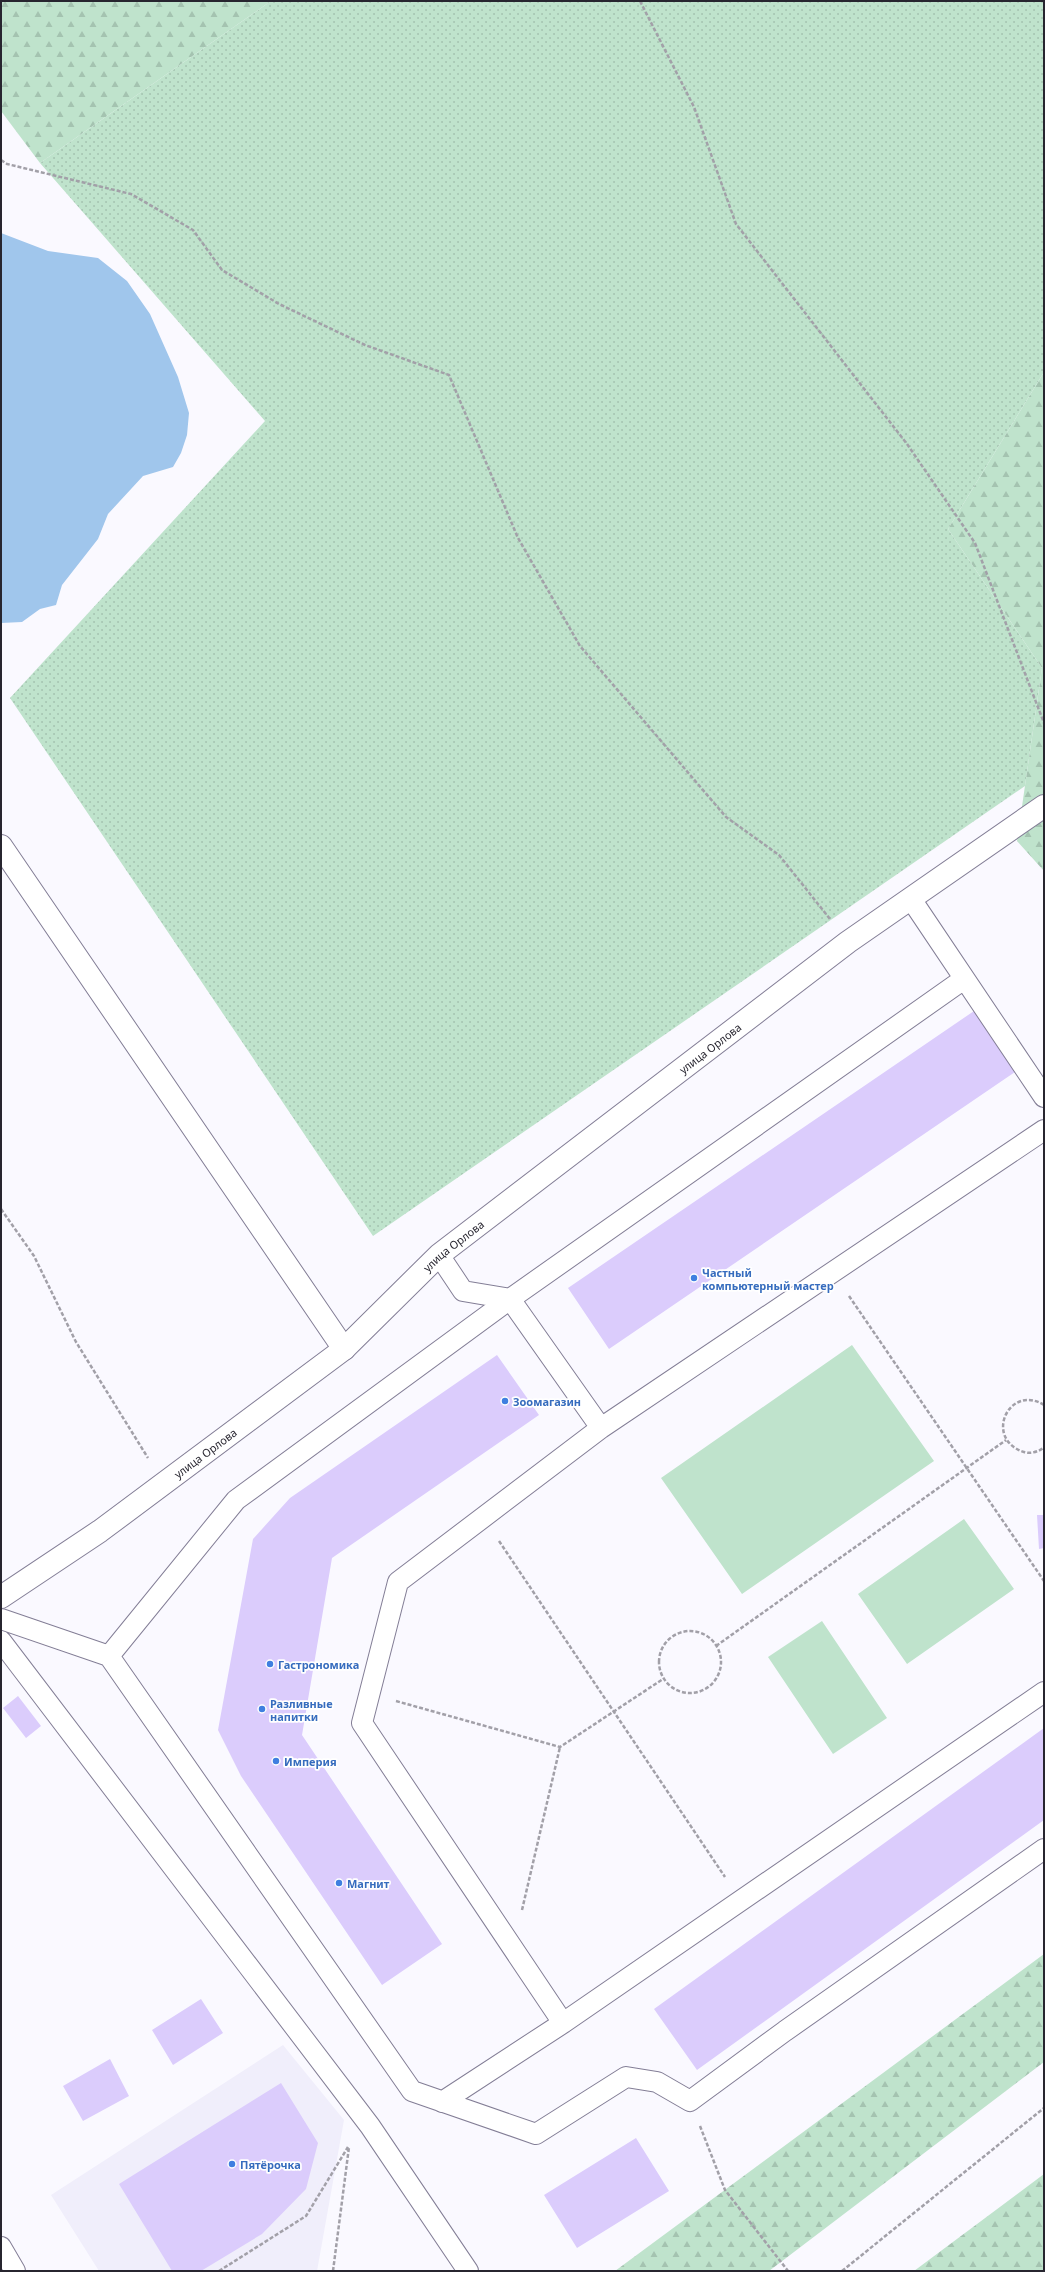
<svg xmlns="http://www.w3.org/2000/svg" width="1045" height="2272" font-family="'Noto Sans',sans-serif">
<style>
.built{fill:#f0eefb}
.grass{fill:url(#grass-dots)}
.forest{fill:url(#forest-firs)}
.pitch{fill:#bfe3cc}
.water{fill:#a0c6ec}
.building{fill:#dbccfc}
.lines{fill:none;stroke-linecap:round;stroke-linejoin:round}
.service-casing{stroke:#837e96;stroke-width:22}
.minor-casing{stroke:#837e96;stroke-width:24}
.path{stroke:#a2a0a8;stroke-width:2.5;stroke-dasharray:4 2;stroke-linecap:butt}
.service{stroke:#fff;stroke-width:20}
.minor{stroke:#fff;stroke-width:22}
.shop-dot{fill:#3f7fe0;stroke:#fff;stroke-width:1.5}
.labels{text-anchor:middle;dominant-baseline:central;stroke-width:3.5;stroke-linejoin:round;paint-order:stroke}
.street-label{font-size:11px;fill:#27252f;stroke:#fff}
.shop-label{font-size:11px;font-weight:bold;fill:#366cbe;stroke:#fff;text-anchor:start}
</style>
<defs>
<pattern id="grass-dots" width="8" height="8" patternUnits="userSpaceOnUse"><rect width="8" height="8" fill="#bfe3cc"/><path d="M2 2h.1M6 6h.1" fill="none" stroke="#a4c3b0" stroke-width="1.8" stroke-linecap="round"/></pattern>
<pattern id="forest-firs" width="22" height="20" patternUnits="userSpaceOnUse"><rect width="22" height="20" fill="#bfe3cc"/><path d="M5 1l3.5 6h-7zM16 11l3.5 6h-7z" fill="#a4c3b0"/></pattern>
</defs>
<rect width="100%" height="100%" fill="#faf9ff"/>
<path class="built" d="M283,2045L344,2120L317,2271H99L51,2195Z"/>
<path class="grass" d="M271,1H1044V372L948,529L1042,668L1025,786L373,1236L10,698L265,421L40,163Z"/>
<path class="forest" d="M1,1H271L40,163L1,111Z
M1044,372V871L1017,841L1042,668L948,529Z
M1044,1954V2062L769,2271H615Z
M1044,2174V2271H914Z"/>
<path class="pitch" d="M852,1345L934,1461L742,1594L661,1478Z
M964,1519L1014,1589L907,1664L858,1594Z
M822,1621L887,1718L833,1754L768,1657Z"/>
<path class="water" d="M1,233L48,251L98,258L127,281L150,314L178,377L189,413L187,435L181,453L173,467L143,476L108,514L98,539L62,585L56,605L40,609L22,622L1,623Z"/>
<path class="building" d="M974,1011L1015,1072L609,1349L568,1288Z
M497,1355L539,1415L332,1558L302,1735L442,1944L382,1985L241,1776L218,1730L253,1539L290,1498Z
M1037,1515H1044V1548L1039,1549Z
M18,1696L41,1726L26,1738L3,1708Z
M1044,1728V1820L697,2070L654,2009Z
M201,1999L223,2033L173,2065L152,2030Z
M110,2059L129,2096L83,2121L63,2086Z
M281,2083L318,2143L306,2189L262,2234L201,2271H172L119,2184Z
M636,2138L669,2191L577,2248L544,2195Z"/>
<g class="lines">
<g class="service-casing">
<path id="service" d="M911,899L1044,1097
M439,1255L463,1291L510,1299L601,1428L398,1582L362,1723L563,2023
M601,1428L1044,1130
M1,1619L109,1656L412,2091L536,2134L626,2077L657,2082L690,2101L785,2031L1044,1849
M1,1641L370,2126L468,2271
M109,1656L236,1500L510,1299L964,979
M442,2102L563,2023L1044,1692
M1,2247L15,2271"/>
</g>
<g class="minor-casing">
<g id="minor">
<path d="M1,846L344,1349"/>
<path id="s1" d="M1,1597L100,1531L344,1349L439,1255L848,942L1044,806"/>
</g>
</g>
<path class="path" d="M640,1L694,107L736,224L907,444L975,543L1044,723
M1,160L7,164L131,194L193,230L222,270L279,304L365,345L449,375L518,538L580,646L726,817L779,855L830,919
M1,1209L34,1256L76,1342L148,1458
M849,1296L1044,1581
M1044,1405C1009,1383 983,1439 1024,1452C1030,1454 1039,1452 1044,1447
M499,1541L725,1877
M659 1662a31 31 0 1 1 62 0a31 31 0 1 1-62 0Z
M716,1646L1006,1440
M396,1701L560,1747L663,1679
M522,1910L560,1747
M700,2126L725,2190L788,2271
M219,2271L306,2216L348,2147
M333,2271L349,2147
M842,2271L1044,2108"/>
<use href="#service" class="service"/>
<use href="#minor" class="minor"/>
</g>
<g class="shop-dot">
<circle cx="694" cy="1278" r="4"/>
<circle cx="505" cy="1401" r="4"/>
<circle cx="270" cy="1664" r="4"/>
<circle cx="262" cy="1709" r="4"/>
<circle cx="276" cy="1761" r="4"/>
<circle cx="339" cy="1883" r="4"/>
<circle cx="232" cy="2164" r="4"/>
</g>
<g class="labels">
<g class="street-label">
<text stroke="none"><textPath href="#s1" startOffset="898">улица Орлова</textPath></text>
<text stroke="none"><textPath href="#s1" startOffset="574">улица Орлова</textPath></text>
<text stroke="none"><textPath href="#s1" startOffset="250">улица Орлова</textPath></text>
</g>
<g class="shop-label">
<text x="702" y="1272">Частный<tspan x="702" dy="13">компьютерный мастер</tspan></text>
<text x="513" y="1401">Зоомагазин</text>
<text x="278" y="1664">Гастрономика</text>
<text x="270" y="1703">Разливные<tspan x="270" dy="13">напитки</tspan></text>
<text x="284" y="1761">Империя</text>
<text x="347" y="1883">Магнит</text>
<text x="240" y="2164">Пятёрочка</text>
</g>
</g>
<rect width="1045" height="2272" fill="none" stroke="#27252f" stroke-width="4"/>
</svg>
